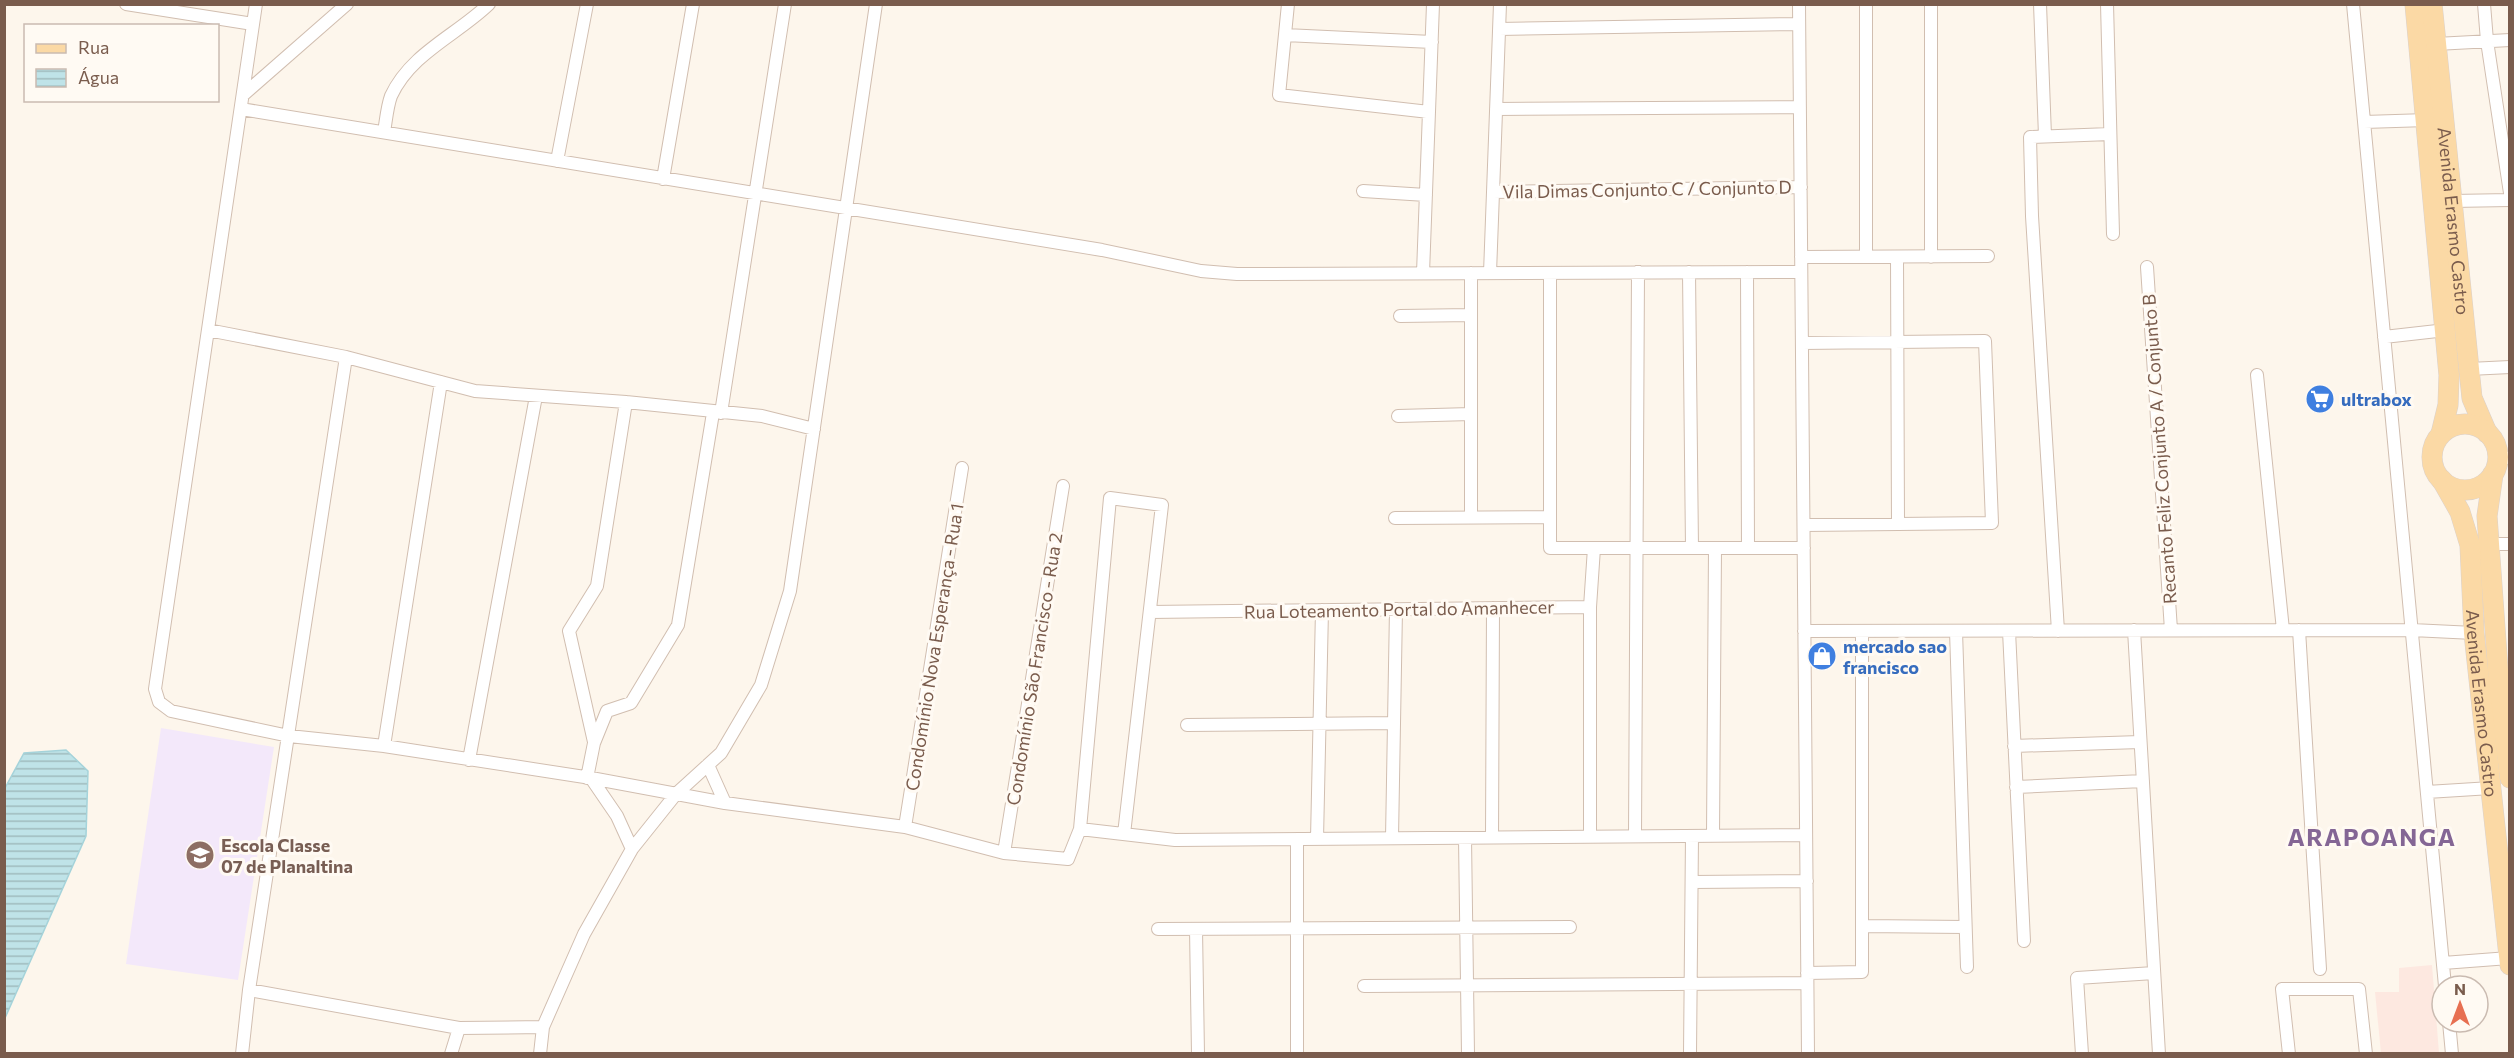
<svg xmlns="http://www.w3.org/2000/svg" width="2514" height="1058" font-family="Commissioner,sans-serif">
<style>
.commercial{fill:#fde8e0}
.education{fill:#f3e8fa}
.water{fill:url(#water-rules);stroke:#a5d3da;stroke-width:1.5}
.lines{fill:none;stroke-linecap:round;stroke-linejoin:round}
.street-casing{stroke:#d1beb0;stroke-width:14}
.primary-casing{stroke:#dad1cd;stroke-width:21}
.street{stroke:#fff;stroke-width:12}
.primary{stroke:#fbd9a5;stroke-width:20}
.labels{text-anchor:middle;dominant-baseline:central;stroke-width:6;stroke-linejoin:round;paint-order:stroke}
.street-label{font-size:18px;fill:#7a5c4d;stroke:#fffaf3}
.shop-label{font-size:18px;font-weight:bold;fill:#366cbe;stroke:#fffaf3;text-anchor:start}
.education-label{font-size:18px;font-weight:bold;fill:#785e54;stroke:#fffaf3;text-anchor:start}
.district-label{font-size:24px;font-weight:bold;letter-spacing:1.5px;fill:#846695;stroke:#fffaf3}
</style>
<defs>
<pattern id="water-rules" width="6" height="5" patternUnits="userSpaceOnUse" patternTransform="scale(1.5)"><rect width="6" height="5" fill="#bfe3e8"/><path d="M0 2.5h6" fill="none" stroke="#a0bbbe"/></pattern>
</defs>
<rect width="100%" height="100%" fill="#fdf6ec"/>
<path class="commercial" d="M2432,965L2439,1053H2381L2375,992H2399V968Z"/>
<path class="education" d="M161,728L274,747L238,980L126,964Z"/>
<path class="water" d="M66,750L88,771L86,836L5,1018V788L24,753Z"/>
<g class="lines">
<g class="street-casing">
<path id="street" d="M126,4L253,24
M256,4L155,689L159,702L171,711L289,736L384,746L591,778L725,803L905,827L1004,853L1068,859L1080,829L1110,498L1162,505L1124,834
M1288,4L1279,95L1429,112
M1799,4L1808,1054
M1866,4V257
M2040,4L2045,136
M2107,4L2113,234
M2353,4L2445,986
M2484,4L2487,41L2510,193
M1499,29L1799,24
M1285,35L1432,42
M2436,44L2510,40
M243,95L347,4
M241,109L1102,250L1201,271L1237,274L1801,272
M1496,109L1800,107
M2364,122L2427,120
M384,132C386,121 387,107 391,96C411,53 457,35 489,4
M557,161L587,4
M663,179L693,4
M1363,191L1426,195
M1493,192L1801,187
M2452,201L2510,200
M1801,257L1988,256
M1897,257L1898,524
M1931,257V4
M2147,267L2171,630
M1689,272L1692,548
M1747,272L1748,548
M1423,273L1433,4
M1490,273L1500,4
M1550,273V548H1804
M1400,316L1471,315
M208,330L346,357L475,391L626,402L762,416L814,429
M2384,337L2446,330
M1802,343L1985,341L1992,523L1804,525
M2469,369L2510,367
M2257,375L2283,630
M721,413L785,4
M1398,416L1471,414
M2498,457L2510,458
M1471,517V273
M1395,518L1550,517
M2489,544H2510
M1150,612L1590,607
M2134,630L2159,1054
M2299,630L2320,969
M1804,631L2412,630L2474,633
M1956,631L1967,967
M2009,631L2024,941
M2058,631L2032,216L2030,137L2110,134
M1187,725L1394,723
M594,742L569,631L597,586L626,402
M384,746L441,382
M2014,746L2140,742
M469,760L536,396
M708,765L725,803
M587,778L594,743L607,711L631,703L678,625L713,413
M591,778L617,816L632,849
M2016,787L2143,781
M2427,792L2491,788
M905,827L962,468
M1080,829L1175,840L1806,835
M1635,836L1638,272
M1713,836L1715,548
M1492,837L1493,608
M1590,837V607L1594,548
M1392,838L1396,609
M1465,838L1468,1054
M1317,839L1322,610
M1004,853L1063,486
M1692,882L1807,881
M1862,926L1965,927
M1158,929L1570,927
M1196,929L1198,1054
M2443,963L2509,958
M1807,973L1862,972V631
M1364,986L1807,983
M249,990L459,1028L543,1027
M2449,1022L2452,1054
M242,1054L249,990L346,357
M451,1054L459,1028
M540,1054L543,1027L584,934L632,849L676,794L721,753L761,685L790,591L876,4
M1297,1054V839
M1690,1054L1692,836
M2082,1054L2077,978L2154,973
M2289,1054L2282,989H2359L2366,1054"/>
</g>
<g class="primary-casing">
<g id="primary">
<path d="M2415,4L2449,375L2448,405L2441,434"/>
<path id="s1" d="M2432,4L2469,369L2472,398L2487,433"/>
<circle cx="2465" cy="457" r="33"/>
<path d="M2493,474L2487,516L2500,698L2510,778"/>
<path id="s2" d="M2442,480L2460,512L2470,545L2474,633L2510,965"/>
</g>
</g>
<use href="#street" class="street"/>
<use href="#primary" class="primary"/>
</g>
<defs>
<g id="supermarket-disc" transform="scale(1.5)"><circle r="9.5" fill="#3f7fe0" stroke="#fffaf3"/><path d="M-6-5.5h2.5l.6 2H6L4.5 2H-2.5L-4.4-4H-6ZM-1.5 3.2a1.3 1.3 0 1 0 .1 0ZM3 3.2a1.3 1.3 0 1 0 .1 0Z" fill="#fff"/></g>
<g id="shop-disc" transform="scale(1.5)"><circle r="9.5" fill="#3f7fe0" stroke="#fffaf3"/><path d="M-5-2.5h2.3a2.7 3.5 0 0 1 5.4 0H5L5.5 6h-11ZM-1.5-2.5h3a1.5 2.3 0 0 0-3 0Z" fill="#fff"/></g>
<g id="school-disc" transform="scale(1.5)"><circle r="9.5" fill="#8d6e63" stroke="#fffaf3"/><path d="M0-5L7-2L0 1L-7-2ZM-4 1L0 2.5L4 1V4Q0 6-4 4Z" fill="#fff"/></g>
</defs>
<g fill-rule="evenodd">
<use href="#supermarket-disc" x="2320" y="399"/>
<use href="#shop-disc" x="1822" y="656"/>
<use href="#school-disc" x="200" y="855"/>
</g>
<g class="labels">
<g class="street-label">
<text transform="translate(1647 189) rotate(-1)">Vila Dimas Conjunto C / Conjunto D</text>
<text stroke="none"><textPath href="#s1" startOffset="218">Avenida Erasmo Castro</textPath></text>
<text transform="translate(2159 449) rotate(-94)">Recanto Feliz Conjunto A / Conjunto B</text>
<text transform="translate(1399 609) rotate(-1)">Rua Loteamento Portal do Amanhecer</text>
<text transform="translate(934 647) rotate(-81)">Condomínio Nova Esperança - Rua 1</text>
<text transform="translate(1034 669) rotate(-81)">Condomínio São Francisco - Rua 2</text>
<text stroke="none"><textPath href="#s2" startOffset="230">Avenida Erasmo Castro</textPath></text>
</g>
<g class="shop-label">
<text x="2341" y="399">ultrabox</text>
<text x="1843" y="646">mercado sao<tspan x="1843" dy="21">francisco</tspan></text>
</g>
<g class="education-label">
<text x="221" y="845">Escola Classe<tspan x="221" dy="21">07 de Planaltina</tspan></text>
</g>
<g class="district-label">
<text x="2372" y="836">ARAPOANGA</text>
</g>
</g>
<rect width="2514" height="1058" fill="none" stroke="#7a5c4d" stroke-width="12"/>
<rect x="24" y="24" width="195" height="78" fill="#fffaf3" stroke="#cabbb1" stroke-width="1.5"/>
<rect x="36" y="44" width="30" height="9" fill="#fbd9a5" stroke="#cabbb1" stroke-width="1.5"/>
<text x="78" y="54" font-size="18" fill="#7a5c4d">Rua</text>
<rect x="36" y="69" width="30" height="18" fill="url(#water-rules)" stroke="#cabbb1" stroke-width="1.5"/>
<text x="78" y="84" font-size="18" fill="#7a5c4d">Água</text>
<g transform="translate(2460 1004)"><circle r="28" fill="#fffaf3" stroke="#cabbb1" stroke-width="1.5"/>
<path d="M0-4.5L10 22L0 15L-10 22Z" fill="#e76f51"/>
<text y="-9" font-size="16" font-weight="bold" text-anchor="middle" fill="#7a5c4d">N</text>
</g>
</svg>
